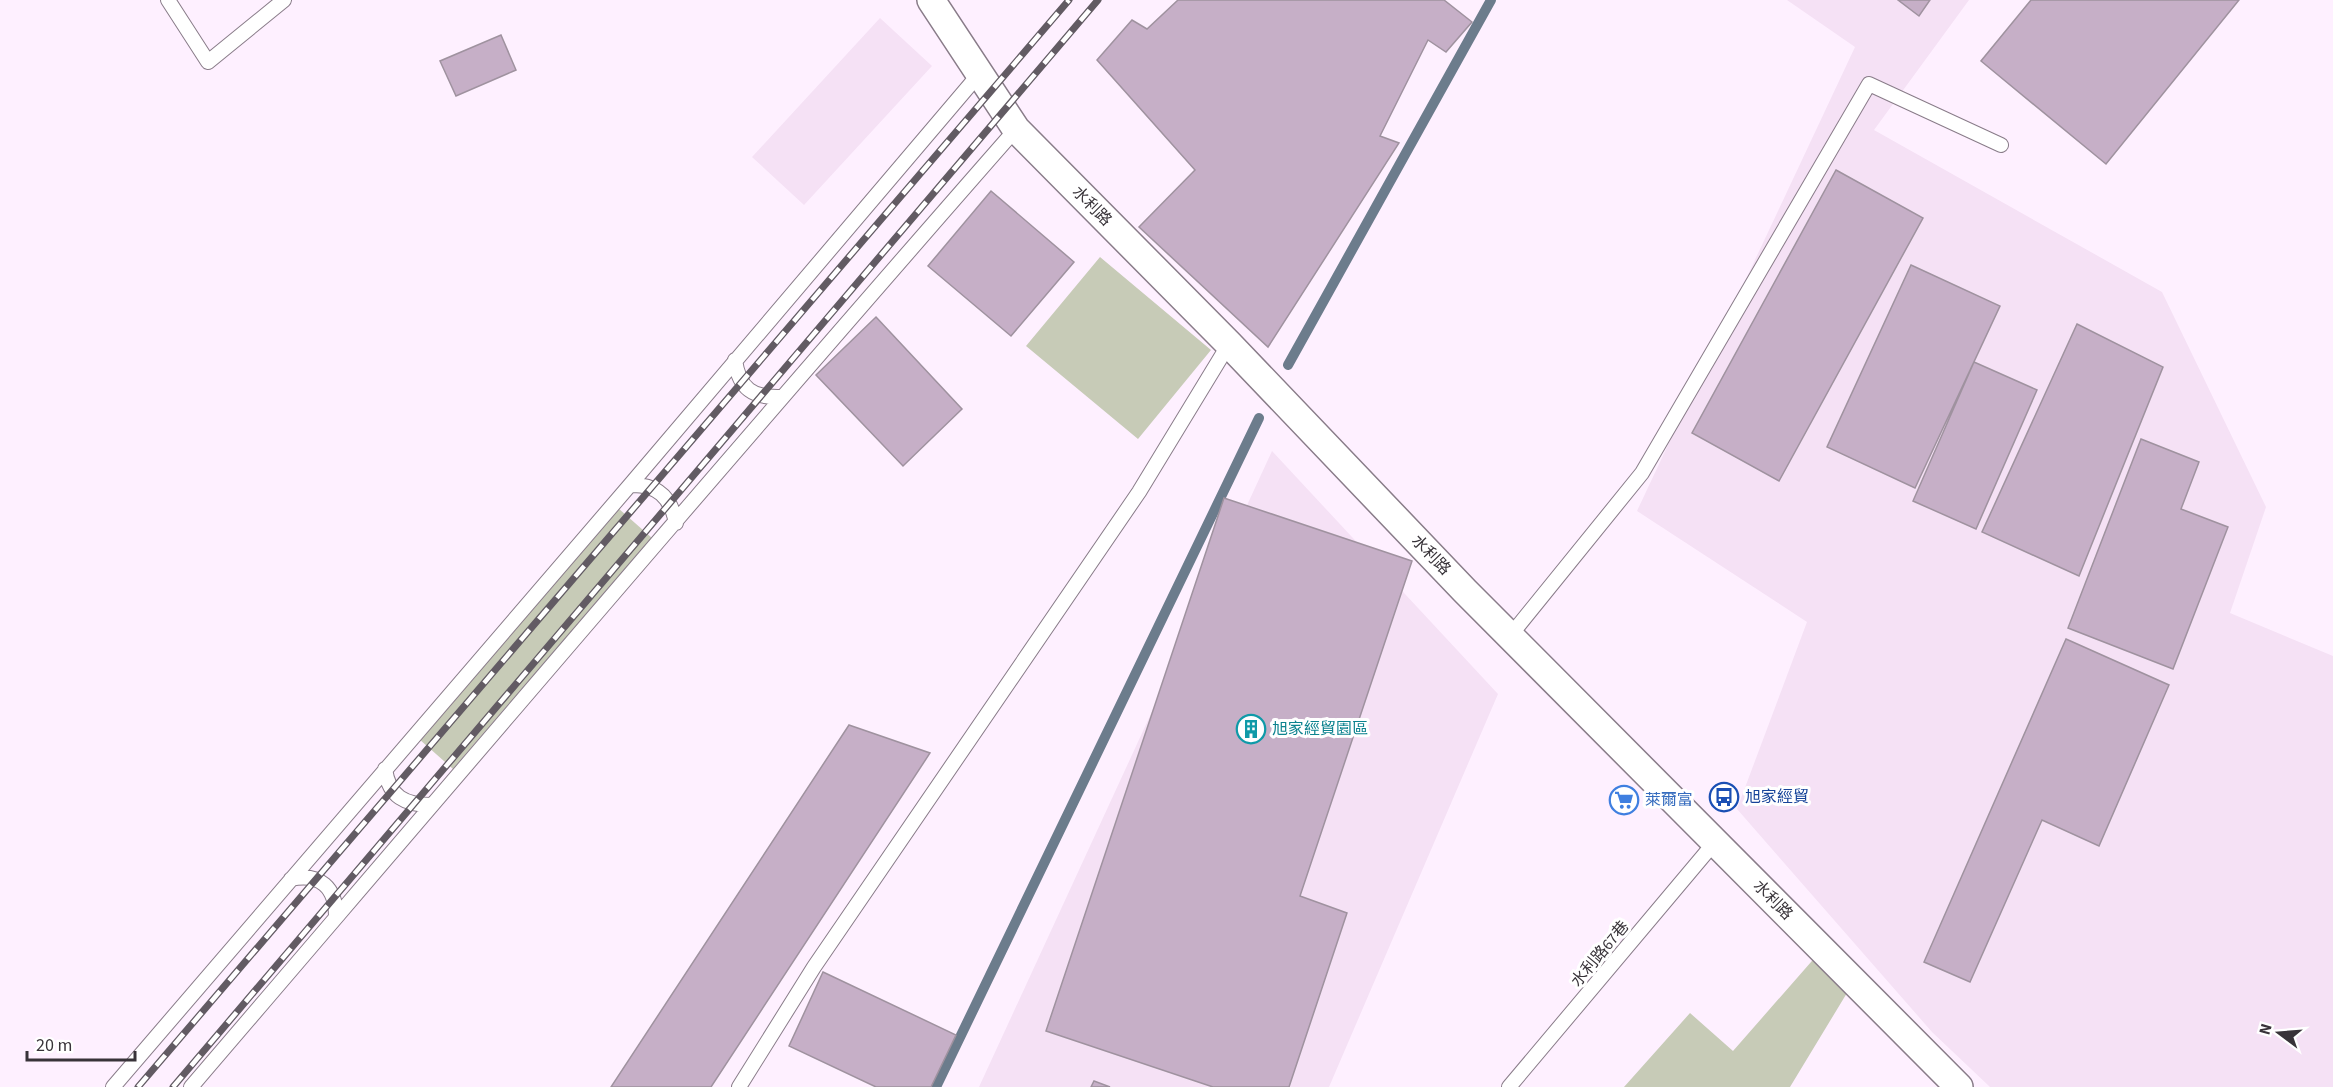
<svg xmlns="http://www.w3.org/2000/svg" width="2333" height="1087" font-family="'Source Sans 3','Noto Sans TC',sans-serif">
<style>
.built{fill:#f5e1f5}
.green{fill:#c7cbb7}
.lines{fill:none;stroke-linecap:round;stroke-linejoin:round}
.stream{stroke:#6c7c8c;stroke-width:10}
.building{fill:#c6afc7;stroke:#9f929f;stroke-width:1.5}
.lane-casing{stroke:#897c89;stroke-width:16}
.street-casing{stroke:#897c89;stroke-width:30}
.lane{stroke:#fff;stroke-width:14}
.street{stroke:#fff;stroke-width:27}
.rail-casing{stroke:#625b63;stroke-width:7}
.rail{stroke:#fff;stroke-width:4.5;stroke-dasharray:14;stroke-linecap:butt}
.labels{text-anchor:middle;dominant-baseline:central;stroke-width:6;stroke-linejoin:round;paint-order:stroke}
.street-label{font-size:16px;fill:#383339;stroke:#fff}
.culture-label{font-size:16px;fill:#0d838f;stroke:#fff;text-anchor:start}
.transit-label{font-size:16px;fill:#164399;stroke:#fff;text-anchor:start}
.shop-label{font-size:16px;fill:#366cbe;stroke:#fff;text-anchor:start}
</style>
<rect width="100%" height="100%" fill="#fef0ff"/>
<path class="built" d="M1787,0H1969L1874,130L2162,292L2266,507L2230,613L2333,656V1087H1990L1932,1032L1737,809L1807,622L1637,511L1855,47Z
M880,18L932,66L804,205L752,157Z
M1272,451L1498,694L1329,1087H979Z"/>
<path class="green" d="M1100,257L1211,350L1138,439L1026,346Z
M618,508L652,538L453,769L419,739Z
M1818,954L1850,988L1790,1087H1624L1690,1013L1733,1051Z"/>
<g class="lines">
<path class="stream" d="M1288,365L1491,0
M936,1087L1259,418"/>
</g>
<path class="building" d="M1178,0H1444L1472,22L1446,52L1428,40L1380,136L1399,143L1268,347L1139,227L1195,170L1097,60L1132,20L1147,29Z
M1898,0H1930L1919,16Z
M2031,0H2239L2106,164L1981,61Z
M501,35L516,70L456,96L440,61Z
M1836,170L1923,218L1779,481L1692,433Z
M991,191L1074,262L1011,336L928,266Z
M1911,265L2000,306L1915,488L1827,447Z
M876,317L962,409L903,466L816,375Z
M2077,324L2163,367L2079,576L1982,532Z
M1974,362L2037,390L1976,529L1913,501Z
M2141,439L2199,462L2181,509L2228,527L2173,669L2068,628Z
M1224,498L1412,561L1300,896L1347,913L1289,1087H1213L1046,1031Z
M2066,639L2169,685L2099,846L2042,820L1970,982L1924,962Z
M849,725L930,753L711,1087H611Z
M823,972L956,1035L931,1087H876L789,1046Z
M1094,1081L1110,1087H1091Z"/>
<g class="lines">
<g class="lane-casing">
<path id="lane" d="M168,0L208,62L284,0
M735,360C739,389 753,398 781,397
M630,485C657,484 671,497 676,523
M1510,636L1642,473L1869,84L2001,145
M385,769C389,797 405,805 432,805
M291,879C320,873 336,887 336,917
M113,1087L630,485L980,73
M191,1087C465,767 738,446 1016,129
M739,1087L814,967L1139,492L1229,344
M1509,1087L1715,842"/>
</g>
<g class="street-casing">
<path id="street" d="M931,0L1016,129L1229,344L1465,591L1959,1087"/>
</g>
<use href="#lane" class="lane"/>
<use href="#street" class="street"/>
<g class="rail-casing">
<path id="rail" d="M138,1087L1069,0
M173,1087L1098,0"/>
</g>
<use href="#rail" class="rail"/>
</g>
<defs>
<g id="building-ring" transform="scale(1.5)"><circle r="9.5" fill="#fff" stroke="#0f9aa8" stroke-width="1.5"/><path d="M-4-6H4V6H1V3H-1V6H-4ZM-2.5-4.3h1.7v1.8h-1.7ZM.8-4.3h1.7v1.8H.8ZM-2.5-1h1.7V.8h-1.7ZM.8-1h1.7V.8H.8Z" fill="#0f9aa8"/></g>
<g id="bus-ring" transform="scale(1.5)"><circle r="9.5" fill="#fff" stroke="#1a4fb4" stroke-width="1.5"/><path d="M-5-6H5V4H4V6H2V4H-2V6H-4V4H-5ZM-3.5-4V0h7V-4ZM-3.5 1.2v1.5H-2V1.2ZM2 1.2v1.5H3.5V1.2Z" fill="#1a4fb4"/></g>
<g id="supermarket-ring" transform="scale(1.5)"><circle r="9.5" fill="#fff" stroke="#3f7fe0" stroke-width="1.5"/><path d="M-6-5.5h2.5l.6 2H6L4.5 2H-2.5L-4.4-4H-6ZM-1.5 3.2a1.3 1.3 0 1 0 .1 0ZM3 3.2a1.3 1.3 0 1 0 .1 0Z" fill="#3f7fe0"/></g>
</defs>
<g fill-rule="evenodd">
<use href="#building-ring" x="1251" y="729"/>
<use href="#bus-ring" x="1724" y="797"/>
<use href="#supermarket-ring" x="1624" y="800"/>
</g>
<g class="labels">
<g class="street-label">
<text transform="translate(1092 206) rotate(45)">水利路</text>
<text transform="translate(1431 555) rotate(46)">水利路</text>
<text transform="translate(1773 900) rotate(45)">水利路</text>
<text transform="translate(1600 954) rotate(-50)">水利路67巷</text>
</g>
<g class="culture-label">
<text x="1272" y="729">旭家經貿園區</text>
</g>
<g class="transit-label">
<text x="1745" y="797">旭家經貿</text>
</g>
<g class="shop-label">
<text x="1645" y="800">萊爾富</text>
</g>
</g>
<g transform="translate(2279 1033) rotate(286)" stroke="#ffffff" stroke-width="4.5" paint-order="stroke">
<path d="M0-4.5L10 22L0 15L-10 22Z" fill="#383339"/>
<text y="-9" font-size="16" font-weight="bold" text-anchor="middle" fill="#383339">N</text>
</g>
<path d="M27 1051v9h108v-9" fill="none" stroke="#383339" stroke-width="3"/>
<text x="36" y="1051" font-size="18" fill="#383339" stroke="#ffffff" stroke-width="4.5" paint-order="stroke">20 m</text>
</svg>
